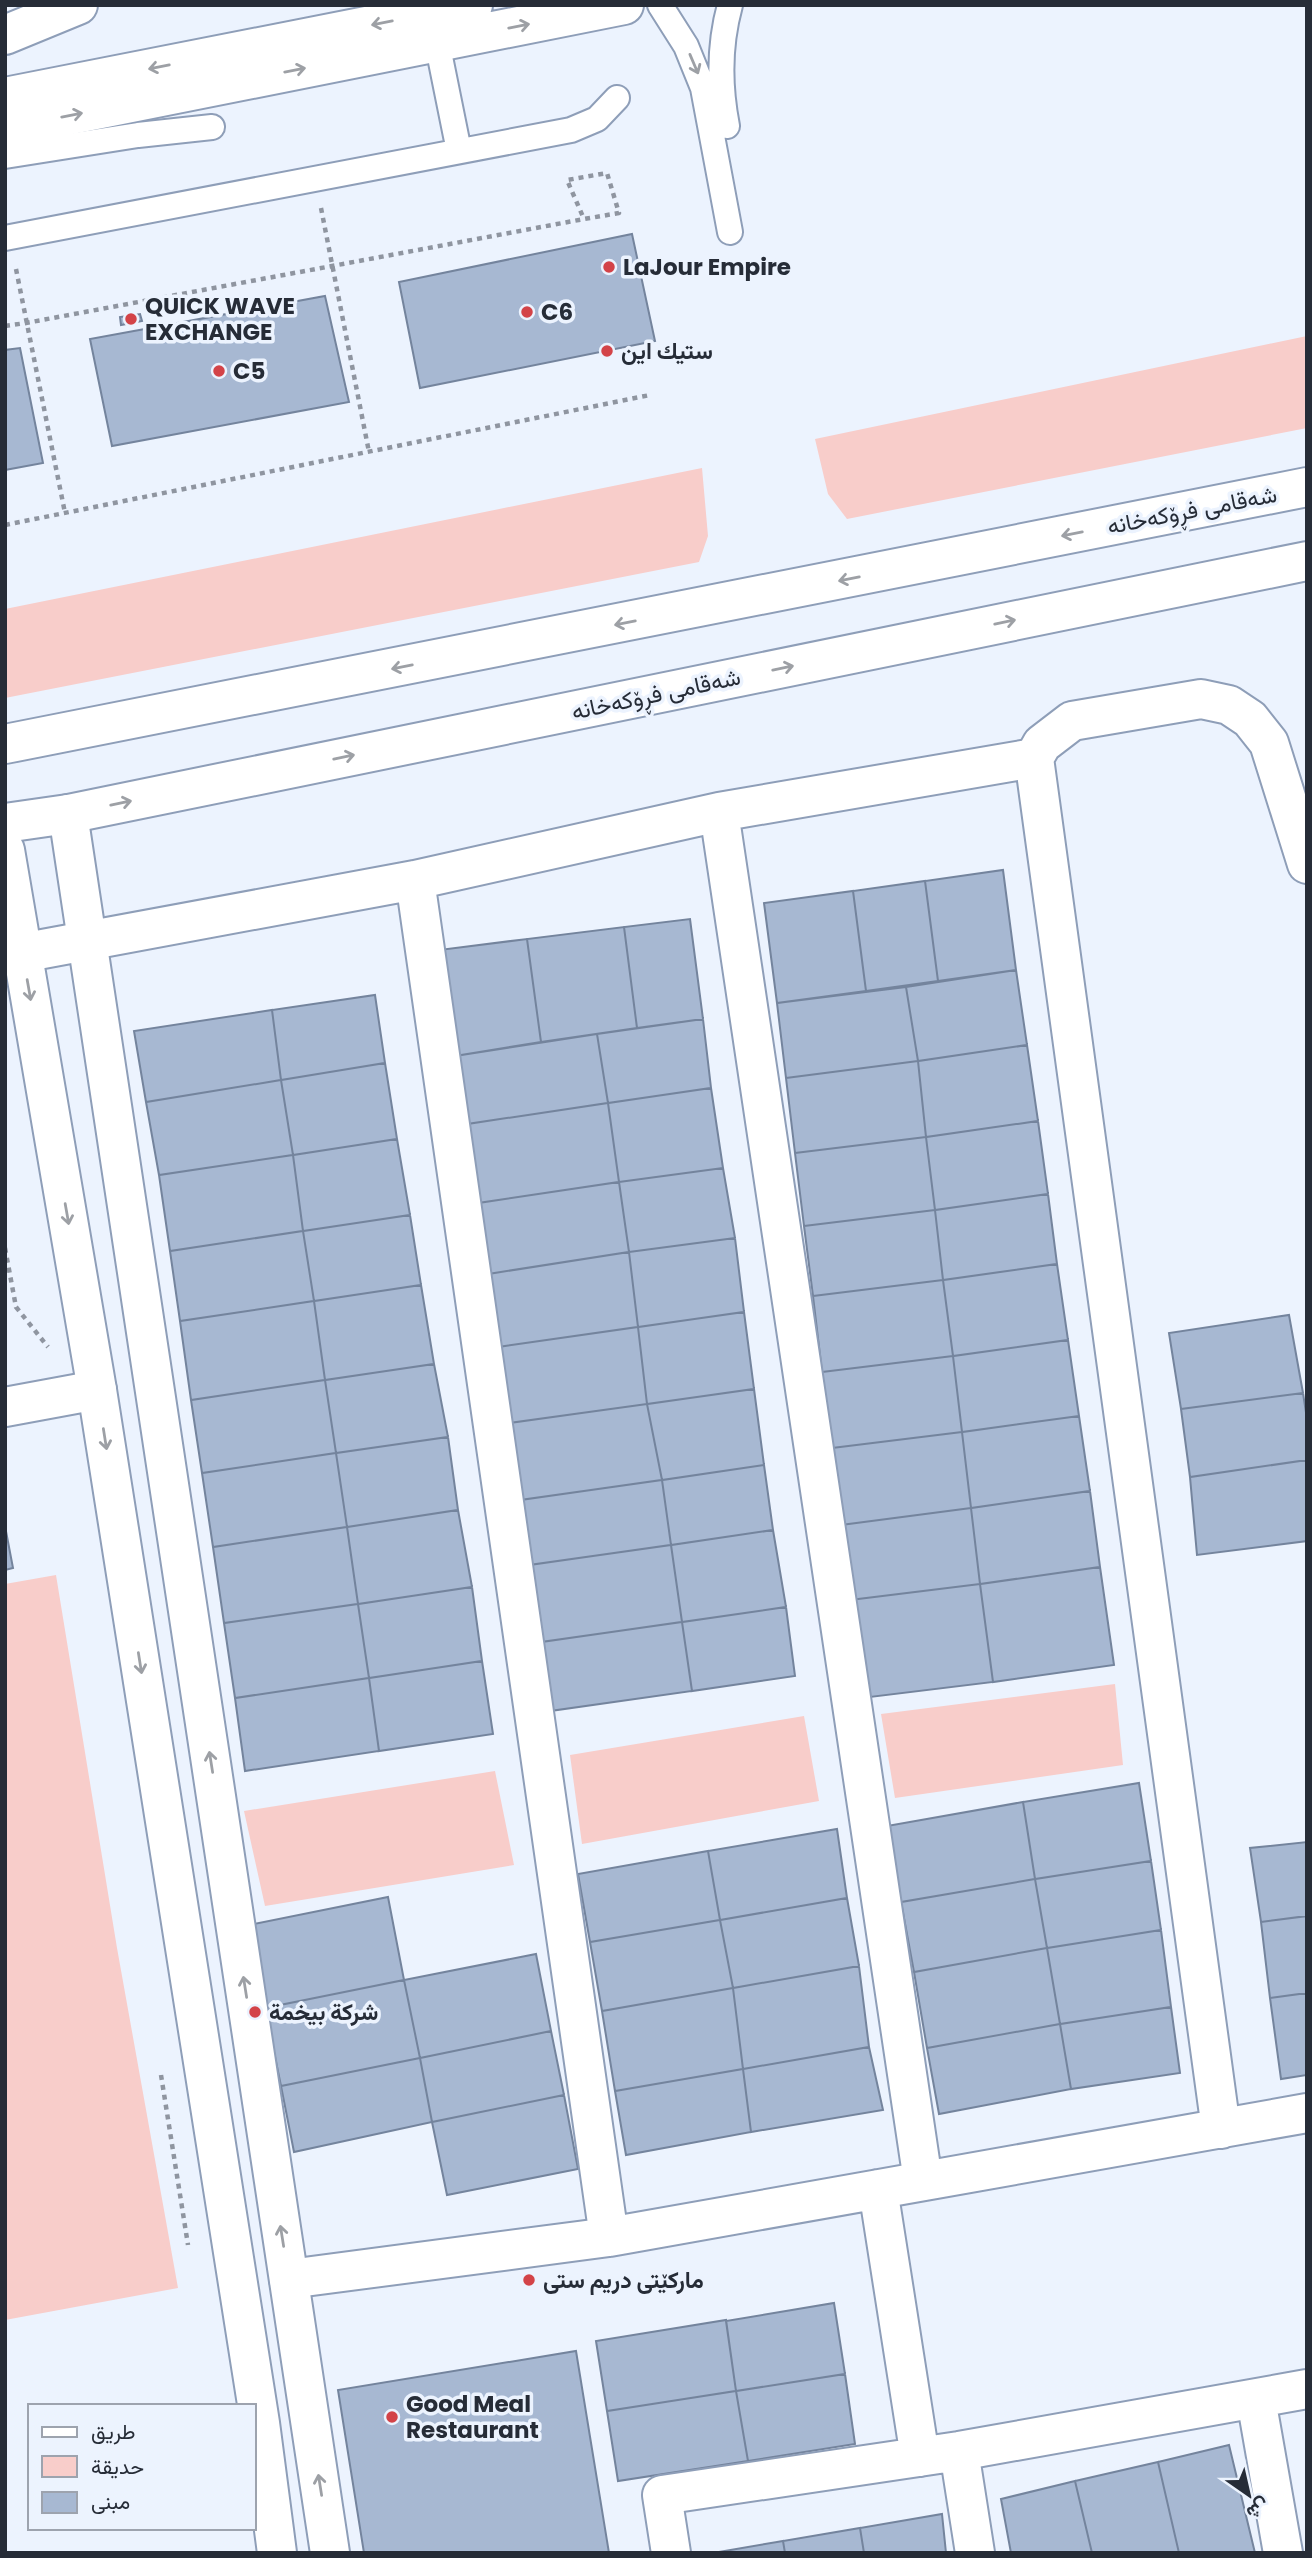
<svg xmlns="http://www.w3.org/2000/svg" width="1312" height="2558" font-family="Poppins,Vazirmatn,sans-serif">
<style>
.green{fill:#f8cdca}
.building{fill:#a7b8d2;stroke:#74849d;stroke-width:2}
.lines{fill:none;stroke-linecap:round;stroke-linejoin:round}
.service-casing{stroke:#8e9eb8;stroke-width:28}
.minor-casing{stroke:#8e9eb8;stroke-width:42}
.tertiary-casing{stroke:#8e9eb8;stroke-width:42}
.secondary-casing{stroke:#8e9eb8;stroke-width:42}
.path{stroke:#8f95a0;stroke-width:4.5;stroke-dasharray:5 5;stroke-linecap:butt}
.service{stroke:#fff;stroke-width:24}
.minor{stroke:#fff;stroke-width:38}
.tertiary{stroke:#fff;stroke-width:38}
.secondary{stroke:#fff;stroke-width:38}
.oneway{stroke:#9da0a5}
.poi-dot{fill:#d34348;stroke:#ecf3fe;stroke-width:2.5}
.labels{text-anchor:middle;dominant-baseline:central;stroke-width:7;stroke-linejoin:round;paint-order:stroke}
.poi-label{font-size:23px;font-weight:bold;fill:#262c37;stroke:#ecf3fe;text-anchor:start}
.street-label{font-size:23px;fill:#262c37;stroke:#ecf3fe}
</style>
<rect width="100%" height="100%" fill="#ecf3fe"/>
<path class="green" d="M1307,336V428L847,519L828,494L815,439Z
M702,468L708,536L699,562L5,698V609Z
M56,1575L117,1948L178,2288L5,2320V1584Z
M1115,1684L1123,1765L895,1798L881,1714Z
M804,1716L819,1801L582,1844L570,1755Z
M495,1771L514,1865L265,1906L244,1811Z"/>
<path class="building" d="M632,234L655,341L420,388L399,282Z
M325,296L349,402L112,446L90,339Z
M140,314L142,321L121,325L120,317Z
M20,348L43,463L5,470V350Z
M1003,870L1016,970L938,981L925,881Z
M925,881L938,981L866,991L853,891Z
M853,891L866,991L777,1003L764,903Z
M690,919L703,1019L637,1028L624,927Z
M624,927L637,1028L541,1042L527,939Z
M527,939L541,1042L455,1056L439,950Z
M1016,970L1027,1045L918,1061L906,987Z
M906,987L918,1061L786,1078L777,1003Z
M375,995L385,1063L281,1080L272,1010Z
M272,1010L281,1080L146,1102L134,1031Z
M703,1019L711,1088L608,1103L597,1034Z
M597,1034L608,1103L467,1124L455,1056Z
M1027,1045L1038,1121L926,1137L918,1061Z
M918,1061L926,1137L795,1153L786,1078Z
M385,1063L397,1139L293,1155L281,1080Z
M281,1080L293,1155L159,1175L146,1102Z
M711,1088L723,1168L619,1182L608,1103Z
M608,1103L619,1182L478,1203L467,1124Z
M1038,1121L1048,1194L935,1210L926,1137Z
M926,1137L935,1210L804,1226L795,1153Z
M397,1139L410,1215L303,1231L293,1155Z
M293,1155L303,1231L170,1251L159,1175Z
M723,1168L735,1238L629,1252L619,1182Z
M619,1182L629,1252L488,1274L478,1203Z
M1048,1194L1057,1264L943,1280L935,1210Z
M935,1210L943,1280L813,1296L804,1226Z
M410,1215L421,1285L314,1301L303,1231Z
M303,1231L314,1301L180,1321L170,1251Z
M735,1238L744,1312L638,1327L629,1252Z
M629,1252L638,1327L498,1347L488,1274Z
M1057,1264L1068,1340L953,1356L943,1280Z
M943,1280L953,1356L822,1372L813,1296Z
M421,1285L434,1364L325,1380L314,1301Z
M314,1301L325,1380L191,1400L180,1321Z
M744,1312L754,1389L647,1404L638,1327Z
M1289,1315L1303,1393L1181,1409L1169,1333Z
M638,1327L647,1404L509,1423L498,1347Z
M1068,1340L1079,1416L962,1432L953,1356Z
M953,1356L962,1432L832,1448L822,1372Z
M434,1364L448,1437L336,1453L325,1380Z
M325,1380L336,1453L202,1473L191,1400Z
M754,1389L764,1465L662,1480L647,1404Z
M1303,1393L1307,1419V1460L1190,1477L1181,1409Z
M647,1404L662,1480L520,1500L509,1423Z
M1079,1416L1090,1491L971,1508L962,1432Z
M962,1432L971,1508L841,1525L832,1448Z
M448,1437L458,1510L347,1527L336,1453Z
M336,1453L347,1527L213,1547L202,1473Z
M1307,1460V1541L1197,1555L1190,1477Z
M764,1465L773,1530L671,1545L662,1480Z
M662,1480L671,1545L529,1565L520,1500Z
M1090,1491L1100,1567L980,1584L971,1508Z
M971,1508L980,1584L850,1600L841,1525Z
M458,1510L472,1587L358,1604L347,1527Z
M5,1526L13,1568L5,1570Z
M347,1527L358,1604L224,1623L213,1547Z
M773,1530L786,1607L682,1622L671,1545Z
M671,1545L682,1622L541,1642L529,1565Z
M1100,1567L1114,1665L993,1682L980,1584Z
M980,1584L993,1682L862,1698L850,1600Z
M472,1587L482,1661L369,1678L358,1604Z
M358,1604L369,1678L235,1698L224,1623Z
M786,1607L795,1676L692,1691L682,1622Z
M682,1622L692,1691L550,1711L541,1642Z
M482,1661L493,1734L379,1751L369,1678Z
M369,1678L379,1751L245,1771L235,1698Z
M1139,1783L1151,1861L1035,1879L1023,1802Z
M1023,1802L1035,1879L901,1902L887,1826Z
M837,1829L847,1898L720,1920L708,1851Z
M1307,1842V1916L1261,1922L1250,1848Z
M708,1851L720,1920L590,1942L578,1874Z
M1151,1861L1161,1930L1047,1948L1035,1879Z
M1035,1879L1047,1948L914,1972L901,1902Z
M388,1897L404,1980L265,2008L249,1925Z
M847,1898L859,1966L733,1988L720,1920Z
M1307,1916V1993L1270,1998L1261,1922Z
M720,1920L733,1988L602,2011L590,1942Z
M1161,1930L1171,2007L1060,2024L1047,1948Z
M1047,1948L1060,2024L927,2048L914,1972Z
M536,1954L551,2031L420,2058L404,1980Z
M859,1966L869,2047L743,2069L733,1988Z
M404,1980L420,2058L281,2086L265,2008Z
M733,1988L743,2069L615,2091L602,2011Z
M1307,1993V2075L1281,2079L1270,1998Z
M1171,2007L1180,2073L1071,2089L1060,2024Z
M1060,2024L1071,2089L939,2114L927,2048Z
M551,2031L564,2095L432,2122L420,2058Z
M869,2047L883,2110L751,2132L743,2069Z
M420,2058L432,2122L294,2152L281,2086Z
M743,2069L751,2132L626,2155L615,2091Z
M564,2095L578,2169L447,2195L432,2122Z
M834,2303L845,2374L736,2391L726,2321Z
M726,2320L736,2391L607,2411L596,2341Z
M576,2351L609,2553H364L338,2390Z
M845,2374L855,2444L748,2461L736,2391Z
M736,2391L748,2461L618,2481L607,2411Z
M1229,2445L1255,2553H1179L1158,2462Z
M1158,2462L1179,2553H1092L1075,2481Z
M1075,2481L1092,2553H1011L1001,2499Z
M942,2514L946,2553H864L860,2528Z
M860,2528L864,2553H785L783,2541Z
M783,2541L785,2553H713Z"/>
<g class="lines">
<g class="service-casing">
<path id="service" d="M660,5L686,46L703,88L730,232
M437,42L459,151
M727,126C719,85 719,45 730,5
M5,156L138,135L212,127
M5,238L571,130L597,119L617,98"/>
</g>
<g class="minor-casing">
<path id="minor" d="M5,35L78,5
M5,97L473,5
M5,128L624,5
M719,812L923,2181
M415,880L609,2237
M5,956L415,880L719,812L1034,758
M5,1407L97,1390
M1221,2129L1034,758L1042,744L1072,721L1201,699L1229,705L1250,719L1269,743L1307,864
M878,2189L920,2457
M289,2279L609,2237L1307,2113
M1256,2399L1283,2553
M959,2451L975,2553
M671,2553L662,2495L959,2451L1307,2389"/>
</g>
<g class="tertiary-casing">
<path id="tertiary" d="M68,814L330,2553
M5,850L97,1390L260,2423L277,2553"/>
</g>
<g class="secondary-casing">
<path id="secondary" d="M5,744L1307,487
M5,823L68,814L1307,561"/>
</g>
<path class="path" d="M321,208L369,452
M16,269L65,513
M5,326L26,323L584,219L619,213L607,173L567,180L584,219
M5,525L650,395
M5,1248L16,1307L48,1347
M161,2075L188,2245"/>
<use href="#service" class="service"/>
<use href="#minor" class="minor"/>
<use href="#tertiary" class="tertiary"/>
<use href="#secondary" class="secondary"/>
</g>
<defs><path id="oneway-shaft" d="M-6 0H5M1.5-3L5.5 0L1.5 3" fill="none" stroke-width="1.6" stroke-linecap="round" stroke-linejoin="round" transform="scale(1.75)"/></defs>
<g class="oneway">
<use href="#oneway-shaft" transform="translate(382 23) rotate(169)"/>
<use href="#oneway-shaft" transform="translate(519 26) rotate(-11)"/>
<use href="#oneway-shaft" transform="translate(694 64) rotate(67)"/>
<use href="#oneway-shaft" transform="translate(159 67) rotate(169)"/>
<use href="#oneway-shaft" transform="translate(295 70) rotate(-11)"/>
<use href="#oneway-shaft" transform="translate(72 115) rotate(-11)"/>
<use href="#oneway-shaft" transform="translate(1072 534) rotate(169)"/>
<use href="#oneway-shaft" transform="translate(849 579) rotate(169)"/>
<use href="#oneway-shaft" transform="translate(1005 622) rotate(-12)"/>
<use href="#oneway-shaft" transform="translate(625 623) rotate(169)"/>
<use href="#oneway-shaft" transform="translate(402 667) rotate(169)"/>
<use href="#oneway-shaft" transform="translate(783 668) rotate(-12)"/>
<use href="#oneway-shaft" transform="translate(344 757) rotate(-12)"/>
<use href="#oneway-shaft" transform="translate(121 803) rotate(-12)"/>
<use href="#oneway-shaft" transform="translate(29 990) rotate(80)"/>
<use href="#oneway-shaft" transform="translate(67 1214) rotate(80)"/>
<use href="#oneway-shaft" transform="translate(105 1439) rotate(81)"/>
<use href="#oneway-shaft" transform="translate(140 1663) rotate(81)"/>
<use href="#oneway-shaft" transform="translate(211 1762) rotate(-99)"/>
<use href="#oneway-shaft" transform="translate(245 1987) rotate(-99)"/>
<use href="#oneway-shaft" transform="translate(282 2236) rotate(-99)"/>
<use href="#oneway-shaft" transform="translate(320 2485) rotate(-99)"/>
</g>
<g class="poi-dot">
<circle cx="609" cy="267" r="7"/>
<circle cx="527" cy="312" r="7"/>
<circle cx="131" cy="319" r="7"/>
<circle cx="607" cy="351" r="7"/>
<circle cx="219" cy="371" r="7"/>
<circle cx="255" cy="2012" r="7"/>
<circle cx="529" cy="2280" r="7"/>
<circle cx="392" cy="2417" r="7"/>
</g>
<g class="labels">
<g class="poi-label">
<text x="623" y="267">LaJour Empire</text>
<text x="145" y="306">QUICK WAVE<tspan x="145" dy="26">EXCHANGE</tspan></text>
<text x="541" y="312">C6</text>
<text x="621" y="351">ستیك این</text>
<text x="233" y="371">C5</text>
<text x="269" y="2012">شركة بيخمة</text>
<text x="543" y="2280">مارکێتی دریم ستی</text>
<text x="406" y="2404">Good Meal<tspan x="406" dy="26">Restaurant</tspan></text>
</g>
<g class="street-label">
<text transform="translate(1192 510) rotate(-11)">شەقامی فڕۆکەخانە</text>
<text transform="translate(656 694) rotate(-12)">شەقامی فڕۆکەخانە</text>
</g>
</g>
<rect width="1312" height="2558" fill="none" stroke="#262c37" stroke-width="14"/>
<rect x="28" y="2404" width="228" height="126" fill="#ecf3fe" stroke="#9da3ae" stroke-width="2"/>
<rect x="42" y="2427" width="35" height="10" fill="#ffffff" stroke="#9da3ae" stroke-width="2"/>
<text x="91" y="2439" font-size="21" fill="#262c37">طريق</text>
<rect x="42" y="2456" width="35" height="21" fill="#f8cdca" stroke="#9da3ae" stroke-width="2"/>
<text x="91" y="2474" font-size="21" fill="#262c37">حديقة</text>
<rect x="42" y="2492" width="35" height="21" fill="#a7b8d2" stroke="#9da3ae" stroke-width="2"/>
<text x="91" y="2509" font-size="21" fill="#262c37">مبنى</text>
<g transform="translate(1249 2495) rotate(146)" stroke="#ecf3fe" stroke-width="5" paint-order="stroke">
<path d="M0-5L12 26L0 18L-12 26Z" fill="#262c37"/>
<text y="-10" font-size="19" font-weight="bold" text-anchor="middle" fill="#262c37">ش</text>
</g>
</svg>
